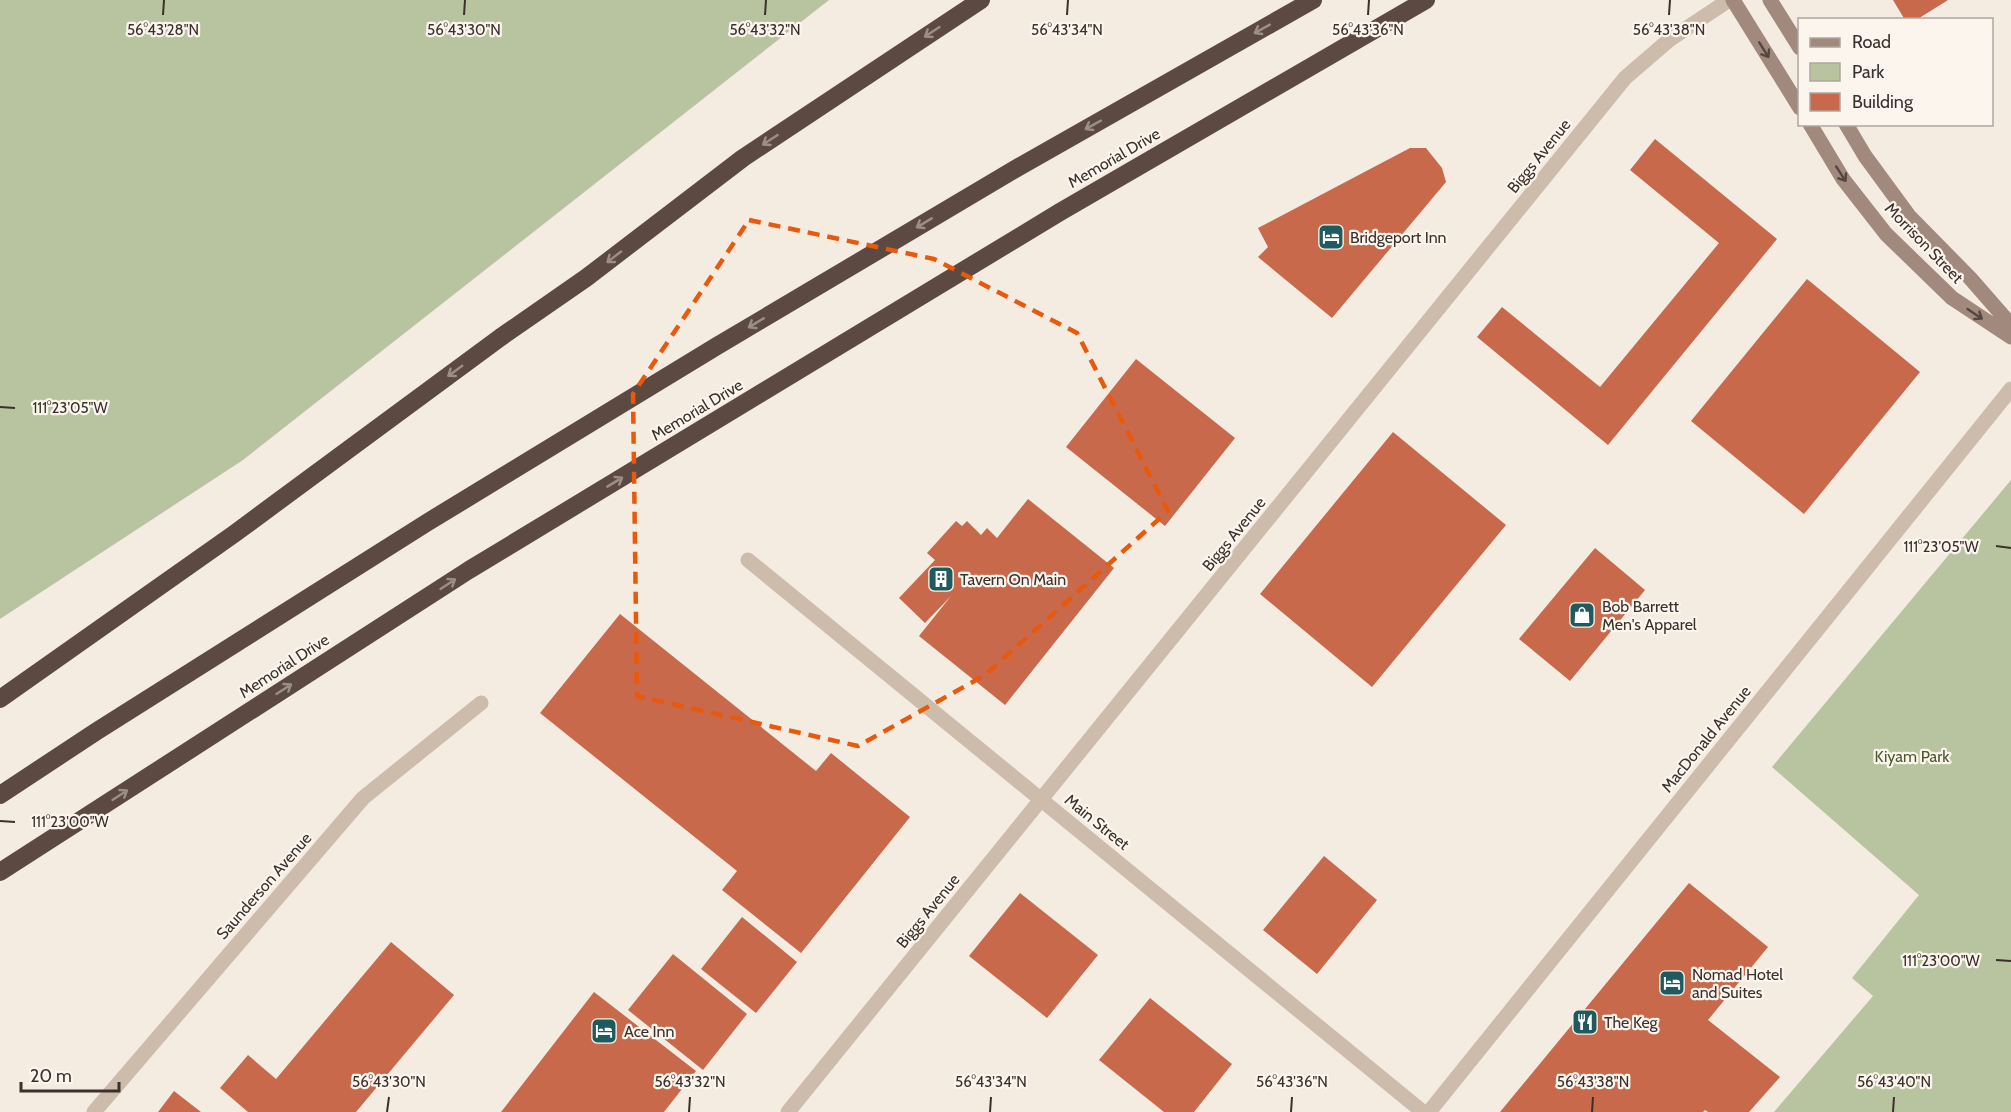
<svg xmlns="http://www.w3.org/2000/svg" width="2011" height="1112" font-family="Cabin,sans-serif">
<style>
.green{fill:#b8c4a0}
.building{fill:#c8694b}
.lines{fill:none;stroke-linecap:round;stroke-linejoin:round}
.street{stroke:#cdbbac;stroke-width:15}
.secondary{stroke:#a18a7d;stroke-width:15}
.highway{stroke:#5c4a42;stroke-width:18}
.oneway{stroke:#9c8e87}
.oneway2{stroke:#544640}
.marked{fill:none;stroke:#e8590c;stroke-width:4.5;stroke-dasharray:12 8;stroke-linejoin:round}
.ticks{fill:none;stroke:#3b302b;stroke-width:2}
.labels{text-anchor:middle;dominant-baseline:central;stroke-width:4.5;stroke-linejoin:round;paint-order:stroke}
.street-label{font-size:16px;fill:#3b302b;stroke:#fbf5ee}
.poi-label{font-size:16px;fill:#3b302b;stroke:#fbf5ee;text-anchor:start}
.park-label{font-size:16px;fill:#4a5a2e;stroke:#fbf5ee}
.ticks-label{font-size:15px;text-anchor:middle;fill:#3b302b;stroke:#fbf5ee;stroke-width:4.5;stroke-linejoin:round;paint-order:stroke}
</style>
<rect width="100%" height="100%" fill="#f4ebe1"/>
<path class="green" d="M0,0H829L243,460L0,619Z
M2011,480V1112H1774L1873,996L1852,978L1919,895L1772,767Z"/>
<path class="building" d="M1893,0H1948L1916,20H1905Z
M1655,139L1777,239L1608,445L1477,337L1502,307L1600,387L1719,243L1630,170Z
M1410,148H1426L1442,168L1446,182L1332,318L1258,257L1268,247L1258,228Z
M1807,279L1920,372L1804,514L1691,421Z
M1136,359L1235,438L1165,526L1066,447Z
M1393,432L1506,525L1372,687L1260,594Z
M1028,499L1114,568L1005,705L919,636L951,596L925,623L899,598L935,560L927,553L956,521L962,526L967,521L981,535L987,528L997,538Z
M1595,548L1645,590L1570,681L1519,639Z
M620,614L816,771L831,753L910,817L801,953L722,890L737,871L540,713Z
M1324,856L1377,900L1317,974L1263,930Z
M1689,883L1768,947L1708,1020L1780,1077L1749,1112H1708L1705,1110L1703,1112H1500Z
M1020,893L1098,955L1047,1018L969,956Z
M742,917L797,962L756,1013L701,969Z
M391,942L454,995L356,1112H248L220,1088L248,1055L276,1079Z
M673,954L747,1014L703,1070L628,1010Z
M594,992L696,1071L664,1112H501Z
M1150,998L1232,1064L1194,1112H1164L1099,1060Z
M174,1091L201,1112H158Z"/>
<g class="lines">
<path class="street" d="M748,560L1423,1112
M94,1112L363,798L481,703
M788,1112L1625,78L1669,40L1729,0
M1429,1112L2011,389"/>
<path class="secondary" d="M1733,0L1800,108
M1770,0L1800,48
M1810,124L1843,179L1886,234L1952,298L2011,337
M1846,124L1865,156L1909,216L1970,278L2011,325"/>
<path class="highway" d="M0,699L234,534L501,337L586,278L743,158L981,0
M0,795L97,731L428,522L717,346L1017,168L1313,0
M0,872L469,570L1060,212L1426,0"/>
</g>
<defs><path id="oneway-shaft" d="M-6 0H5M1.5-3L5.5 0L1.5 3" fill="none" stroke-width="1.6" stroke-linecap="round" stroke-linejoin="round" transform="scale(1.5)"/></defs>
<g class="oneway">
<use href="#oneway-shaft" transform="translate(1262 29) rotate(151)"/>
<use href="#oneway-shaft" transform="translate(932 32) rotate(147)"/>
<use href="#oneway-shaft" transform="translate(1093 125) rotate(151)"/>
<use href="#oneway-shaft" transform="translate(770 140) rotate(147)"/>
<use href="#oneway-shaft" transform="translate(924 223) rotate(149)"/>
<use href="#oneway-shaft" transform="translate(614 257) rotate(142)"/>
<use href="#oneway-shaft" transform="translate(756 323) rotate(149)"/>
<use href="#oneway-shaft" transform="translate(455 371) rotate(144)"/>
<use href="#oneway-shaft" transform="translate(615 482) rotate(-31)"/>
<use href="#oneway-shaft" transform="translate(448 584) rotate(-33)"/>
<use href="#oneway-shaft" transform="translate(284 689) rotate(-33)"/>
<use href="#oneway-shaft" transform="translate(120 795) rotate(-33)"/>
</g>
<g class="oneway2">
<use href="#oneway-shaft" transform="translate(1764 50) rotate(58)"/>
<use href="#oneway-shaft" transform="translate(1841 174) rotate(57)"/>
<use href="#oneway-shaft" transform="translate(1975 314) rotate(34)"/>
</g>
<path class="marked" d="M749,220L934,259L1077,333L1168,511L985,675L858,746L637,696L633,394Z"/>
<path class="ticks" d="M163,15L164,0M464,15L465,0M765,15L766,0M1067,15L1068,0M1368,15L1369,0M1669,15L1670,0M0,407L15,408M1996,546L2011,548M0,821L15,822M1996,960L2011,961M387,1112L389,1097M689,1112L690,1097M990,1112L991,1097M1291,1112L1292,1097M1592,1112L1593,1097M1893,1112L1894,1097"/>
<defs>
<g id="hotel-square" transform="scale(1.35)"><rect x="-9" y="-9" width="18" height="18" rx="4" fill="#1f5a5e" stroke="#fbf5ee"/><path d="M-6-4.5h1.5V1H6V5H4.5V3h-9V5H-6ZM-4 0a1.8 1.8 0 1 1 3.6 0ZM.5 0V-2.5h3Q6-2.5 6 0Z" fill="#fff"/></g>
<g id="building-square" transform="scale(1.35)"><rect x="-9" y="-9" width="18" height="18" rx="4" fill="#1f5a5e" stroke="#fbf5ee"/><path d="M-4-6H4V6H1V3H-1V6H-4ZM-2.5-4.3h1.7v1.8h-1.7ZM.8-4.3h1.7v1.8H.8ZM-2.5-1h1.7V.8h-1.7ZM.8-1h1.7V.8H.8Z" fill="#fff"/></g>
<g id="shop-square" transform="scale(1.35)"><rect x="-9" y="-9" width="18" height="18" rx="4" fill="#1f5a5e" stroke="#fbf5ee"/><path d="M-5-2.5h2.3a2.7 3.5 0 0 1 5.4 0H5L5.5 6h-11ZM-1.5-2.5h3a1.5 2.3 0 0 0-3 0Z" fill="#fff"/></g>
<g id="restaurant-square" transform="scale(1.35)"><rect x="-9" y="-9" width="18" height="18" rx="4" fill="#1f5a5e" stroke="#fbf5ee"/><path d="M-5-6h1v4h1v-4h1v4h1v-4h1v5L-1.5 .5V6h-2V.5L-5-1ZM5-6V6H3V1.5H1.5Q1.5-4 5-6Z" fill="#fff"/></g>
</defs>
<g fill-rule="evenodd">
<use href="#hotel-square" x="1331" y="237"/>
<use href="#building-square" x="941" y="579"/>
<use href="#shop-square" x="1582" y="615"/>
<use href="#hotel-square" x="1672" y="983"/>
<use href="#restaurant-square" x="1585" y="1022"/>
<use href="#hotel-square" x="604" y="1031"/>
</g>
<g class="labels">
<g class="street-label">
<text transform="translate(1539 156) rotate(-51)">Biggs Avenue</text>
<text transform="translate(1114 158) rotate(-30)">Memorial Drive</text>
<text transform="translate(1924 243) rotate(46)">Morrison Street</text>
<text transform="translate(697 410) rotate(-31)">Memorial Drive</text>
<text transform="translate(1234 534) rotate(-51)">Biggs Avenue</text>
<text transform="translate(284 666) rotate(-33)">Memorial Drive</text>
<text transform="translate(1706 739) rotate(-51)">MacDonald Avenue</text>
<text transform="translate(1097 822) rotate(39)">Main Street</text>
<text transform="translate(264 886) rotate(-49)">Saunderson Avenue</text>
<text transform="translate(928 911) rotate(-51)">Biggs Avenue</text>
</g>
<g class="poi-label">
<text x="1350" y="237">Bridgeport Inn</text>
<text x="960" y="579">Tavern On Main</text>
<text x="1602" y="606">Bob Barrett<tspan x="1602" dy="18">Men's Apparel</tspan></text>
<text x="1692" y="974">Nomad Hotel<tspan x="1692" dy="18">and Suites</tspan></text>
<text x="1604" y="1022">The Keg</text>
<text x="624" y="1031">Ace Inn</text>
</g>
<g class="park-label">
<text x="1912" y="756">Kiyam Park</text>
</g>
</g>
<g class="ticks-label">
<text x="163" y="35">56°43'28"N</text>
<text x="464" y="35">56°43'30"N</text>
<text x="765" y="35">56°43'32"N</text>
<text x="1067" y="35">56°43'34"N</text>
<text x="1368" y="35">56°43'36"N</text>
<text x="1669" y="35">56°43'38"N</text>
<text x="70" y="413">111°23'05"W</text>
<text x="1941" y="552">111°23'05"W</text>
<text x="70" y="827">111°23'00"W</text>
<text x="1941" y="966">111°23'00"W</text>
<text x="389" y="1087">56°43'30"N</text>
<text x="690" y="1087">56°43'32"N</text>
<text x="991" y="1087">56°43'34"N</text>
<text x="1292" y="1087">56°43'36"N</text>
<text x="1593" y="1087">56°43'38"N</text>
<text x="1894" y="1087">56°43'40"N</text>
</g>
<rect x="1798" y="18" width="195" height="108" fill="#fbf5ee" stroke="#aea6a0" stroke-width="1.5"/>
<rect x="1810" y="38" width="30" height="9" fill="#a18a7d" stroke="#aea6a0" stroke-width="1.5"/>
<text x="1852" y="48" font-size="18" fill="#3b302b">Road</text>
<rect x="1810" y="63" width="30" height="18" fill="#b8c4a0" stroke="#aea6a0" stroke-width="1.5"/>
<text x="1852" y="78" font-size="18" fill="#3b302b">Park</text>
<rect x="1810" y="93" width="30" height="18" fill="#c8694b" stroke="#aea6a0" stroke-width="1.5"/>
<text x="1852" y="108" font-size="18" fill="#3b302b">Building</text>
<path d="M21 1082v9h98v-9" fill="none" stroke="#3b302b" stroke-width="3"/>
<text x="30" y="1082" font-size="18" fill="#3b302b" stroke="#fbf5ee" stroke-width="4.5" paint-order="stroke">20 m</text>
</svg>
